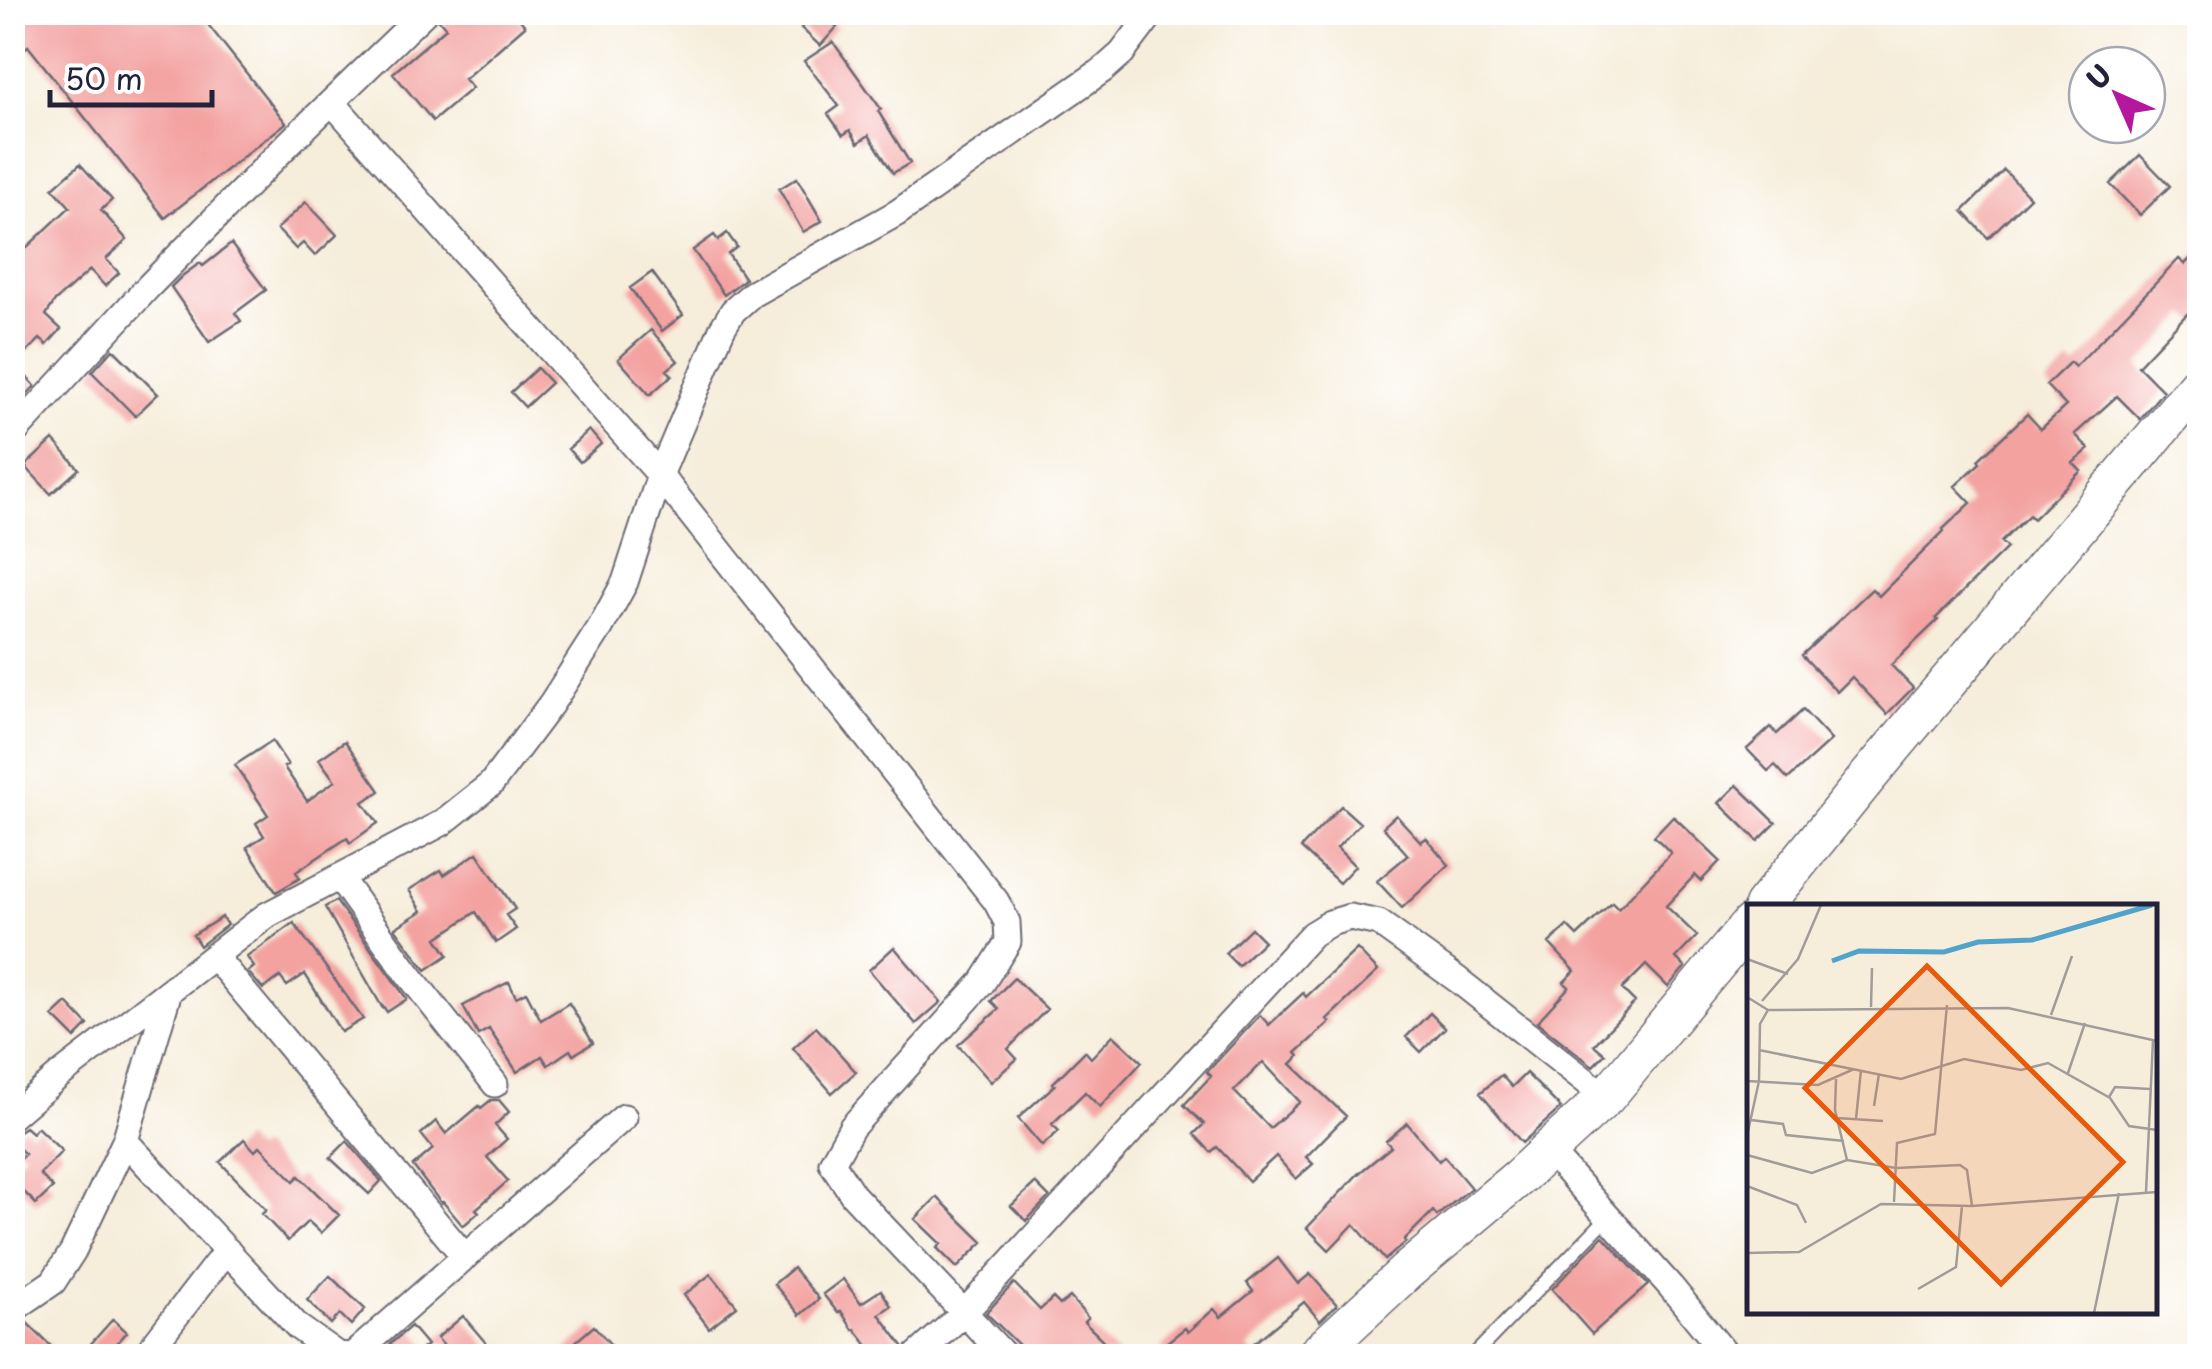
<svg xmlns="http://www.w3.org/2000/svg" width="2212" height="1369" font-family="'Playpen Sans',sans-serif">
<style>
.building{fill:#f3a2a0;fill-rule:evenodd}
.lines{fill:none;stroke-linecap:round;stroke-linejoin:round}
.lane-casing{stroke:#6c6973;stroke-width:16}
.street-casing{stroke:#6c6973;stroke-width:29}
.secondary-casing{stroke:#6c6973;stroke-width:41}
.lane{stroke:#fff;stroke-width:12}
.street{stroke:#fff;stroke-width:25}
.secondary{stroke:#fff;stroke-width:38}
.inset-river{fill:none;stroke:#50a3cb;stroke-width:5}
.inset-road{fill:none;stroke:#a19c9a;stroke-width:2.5}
.view{fill:#e8590c;fill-opacity:0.15;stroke:#e8590c;stroke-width:5}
.inset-edge{fill:none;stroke:#22223b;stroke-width:5}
</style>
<rect width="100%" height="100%" fill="#fff"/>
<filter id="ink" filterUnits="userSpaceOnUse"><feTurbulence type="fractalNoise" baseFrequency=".01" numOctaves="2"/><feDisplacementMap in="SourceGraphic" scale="20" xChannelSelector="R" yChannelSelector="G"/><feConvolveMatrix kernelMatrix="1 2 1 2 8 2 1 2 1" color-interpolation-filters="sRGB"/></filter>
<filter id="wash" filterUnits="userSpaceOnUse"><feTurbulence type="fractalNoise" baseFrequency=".0048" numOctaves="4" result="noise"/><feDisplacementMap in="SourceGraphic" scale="40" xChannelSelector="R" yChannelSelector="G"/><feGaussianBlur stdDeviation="2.25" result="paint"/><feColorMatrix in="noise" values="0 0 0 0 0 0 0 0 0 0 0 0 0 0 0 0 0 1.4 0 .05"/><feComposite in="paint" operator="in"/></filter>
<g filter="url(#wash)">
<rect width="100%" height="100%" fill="#f6edda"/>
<g id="blocks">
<path class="building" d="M12,12H198L286,123L165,218L28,46L12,58Z
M441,12H514L525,26L464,79L472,88L433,121L393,73L446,28L439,20Z
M815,12H821L837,27L820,46L801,28Z
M833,42L881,109L878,111L910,163L893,173L869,135L858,143L850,130L843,135L828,114L839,106L804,61Z
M2140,155L2170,186L2140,215L2110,184Z
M80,164L112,200L101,210L127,240L106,259L119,273L105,286L90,270L55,301L46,315L61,329L47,345L40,339L15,364L35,386L12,410V261L70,207L53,188Z
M2004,170L2030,197L1988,238L1963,211Z
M797,178L822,221L803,232L779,189Z
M306,202L337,235L315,256L303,243L296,249L277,229Z
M727,233L737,247L728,254L745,279L724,295L693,250L714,235L718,240Z
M231,244L266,290L235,313L241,321L209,342L171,287L182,276L200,263L203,266Z
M2200,249V325L2187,314L2138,366L2163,391L2140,419L2117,396L2075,434L2089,449L2073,463L2081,471L2033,519L2029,515L2001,542L2007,548L1936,618L1938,620L1891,665L1913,688L1887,714L1852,677L1837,692L1802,655L1872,589L1879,596L1944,531L1943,529L1971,503L1955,486L1980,463L1978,460L2027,414L2041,429L2066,406L2046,385L2070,362L2075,367L2179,259L2185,264Z
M652,272L683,315L662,331L630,288Z
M651,330L678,361L667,370L672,375L650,395L618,359Z
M113,349L158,394L135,416L92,372Z
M537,368L551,383L525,407L511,392Z
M589,430L601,444L580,462L568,449Z
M53,440L79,469L51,494L25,466Z
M1803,710L1831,740L1788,779L1775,765L1768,771L1747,749L1771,727L1777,734Z
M272,741L288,765L284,767L307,801L335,781L319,759L345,741L380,791L363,802L378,823L350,843L347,838L296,872L300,878L276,892L247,847L264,836L256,823L268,815L235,765Z
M1737,785L1776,823L1758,841L1719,803Z
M1341,806L1360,823L1337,848L1355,866L1339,883L1301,848Z
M1396,815L1421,842L1426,838L1449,865L1402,908L1377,881L1408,855L1383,827Z
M1673,816L1720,861L1701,881L1695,875L1666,906L1697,936L1676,958L1685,967L1668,987L1646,965L1622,989L1635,1002L1594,1045L1605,1054L1593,1066L1537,1022L1569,987L1564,982L1575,971L1549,943L1567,926L1577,936L1612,903L1618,909L1671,853L1654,836Z
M477,853L515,909L506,915L516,929L496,943L476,912L437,938L448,955L426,970L395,928L422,911L409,890L441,870L444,875Z
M336,901L407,999L387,1012L383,1006L382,1007L325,907Z
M222,917L227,925L200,946L193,935Z
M294,923L363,1019L341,1032L305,974L287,986L280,977L263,989L248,972L254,967L247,957Z
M1251,928L1264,941L1238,966L1225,953Z
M894,947L941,1002L916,1024L869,970Z
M1357,949L1378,971L1327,1019L1330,1022L1296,1053L1299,1056L1291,1064L1346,1116L1306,1157L1313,1164L1296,1179L1276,1156L1249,1181L1217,1147L1211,1152L1194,1134L1204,1124L1184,1105L1211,1076L1207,1072L1260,1015L1269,1025L1303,993L1306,997ZM1263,1062L1300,1102L1270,1128L1234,1091Z
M1014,978L1047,1009L1008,1049L1017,1059L991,1082L958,1045L999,1009L991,1001Z
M509,982L516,997L526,992L541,1020L569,1003L593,1043L573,1055L570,1050L548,1065L542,1056L517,1072L489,1029L478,1035L463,1006Z
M67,1003L88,1025L75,1038L53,1016Z
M1430,1013L1445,1028L1421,1052L1406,1037Z
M816,1027L856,1072L832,1093L793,1048Z
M1113,1035L1142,1062L1100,1107L1085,1092L1052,1124L1059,1131L1042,1146L1018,1118L1055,1085L1053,1083L1085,1051L1091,1058Z
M1526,1073L1561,1108L1522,1143L1480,1093L1501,1075L1512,1087Z
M491,1100H499L509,1112L495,1125L507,1139L487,1157L508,1181L476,1209L479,1212L463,1226L443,1202L441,1203L413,1166L433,1149L421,1134L436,1121L446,1134L479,1106L481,1108Z
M1407,1123L1439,1161L1444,1156L1471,1188L1437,1216L1433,1211L1404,1240L1406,1242L1385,1260L1354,1224L1329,1250L1307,1228L1358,1174L1391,1147L1386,1141Z
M25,1127L32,1133L37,1127L62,1151L40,1174L53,1188L36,1204L12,1180V1166L25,1154L12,1142V1136Z
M244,1139L255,1151L260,1146L294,1181L299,1176L339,1215L321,1233L308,1221L288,1241L262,1214L266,1210L220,1162Z
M347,1141L381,1181L369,1194L330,1158Z
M1035,1183L1049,1197L1026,1221L1011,1206Z
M937,1197L983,1242L957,1268L937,1248L941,1244L915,1219Z
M1603,1236L1648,1285L1592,1334L1552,1289Z
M1278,1258L1298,1284L1310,1274L1337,1305L1320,1321L1304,1302L1248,1348L1255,1356H1169L1161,1347L1185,1328L1188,1332L1214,1309L1221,1317L1253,1291L1247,1283Z
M793,1268L819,1299L800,1315L774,1284Z
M711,1274L737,1306L709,1328L684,1295Z
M330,1276L365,1309L351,1325L340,1314L331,1324L307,1300Z
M843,1279L861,1303L881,1290L891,1306L879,1314L903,1346L900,1356H876L855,1329L853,1330L841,1311L838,1313L823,1294Z
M1014,1283L1040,1310L1053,1298L1060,1305L1070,1297L1088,1318L1084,1322L1119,1356H1030L986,1313Z
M463,1316L497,1356H453L437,1338Z
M113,1319L127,1332L106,1356H80Z
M25,1321L61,1356H12V1329Z
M411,1326L427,1345L413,1356H401L390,1344Z
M594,1326L621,1356H559Z"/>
</g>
</g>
<g filter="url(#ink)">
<use href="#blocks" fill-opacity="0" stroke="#6c6973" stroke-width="2.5"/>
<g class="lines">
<g class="lane-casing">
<path id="lane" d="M1473,1356L1608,1217"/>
</g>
<g class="street-casing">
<path id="street" d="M332,102L660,475L996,901L1007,922L1008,942L982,983L852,1127L832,1163L853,1195L1005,1356
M12,435L149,286L291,141L425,12
M339,877L406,971L495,1084
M214,956L465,1257
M12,1116L60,1075L267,915L442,823L491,784L551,704L600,628L625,582L660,475L722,329L733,311L752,294L897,213L1104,69L1122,53L1153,12
M125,1141L298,1327L336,1354L349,1356
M1548,1150L1671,1287L1727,1356
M12,1310L53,1282L73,1251L125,1141L169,991
M145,1356L227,1250
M352,1356L624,1117
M916,1356L964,1313L1312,934L1330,923L1350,917L1379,923L1458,980L1606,1097"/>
</g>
<g class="secondary-casing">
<path id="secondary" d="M1763,906L1867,778L2200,382
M1315,1356L1407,1271L1518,1178L1606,1097L1750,924"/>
</g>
<use href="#lane" class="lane"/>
<use href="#street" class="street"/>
<use href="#secondary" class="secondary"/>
</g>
</g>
<g transform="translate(1747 904)">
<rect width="410" height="410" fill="#f6edda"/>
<path class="inset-river" d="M85,57L112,47L197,48L231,38L285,36L405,1"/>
<path class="inset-road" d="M0,55L41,70M0,93L21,106L261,104L410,137M15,97L51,55L74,1M124,103L125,64M304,111L325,52M12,146L154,175L217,155L274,166L301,159L363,194L382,222L410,226M321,169L338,119M89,175L88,206L100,256M0,177L71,181L107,165M362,193L368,183L403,185M127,202L132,170M90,214L136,217M109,215L114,166M4,216L36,220L39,231L97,237M0,232L12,177L13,120L21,106M0,251L65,269L100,256L149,264L213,261L220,266L225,302M0,282L50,301L59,319M399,288L406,136M147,298L150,239L188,230L200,101M0,349L52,348L134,300L225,302L410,288M171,385L209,363L215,302M347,409L372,289"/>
<path class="view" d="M180,62L376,258L254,380L58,184Z"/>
<rect width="410" height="410" class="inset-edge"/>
</g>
<rect width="2212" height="1369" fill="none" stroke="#fff" stroke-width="50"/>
<g transform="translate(2117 95) rotate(315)"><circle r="48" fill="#ffffff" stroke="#a7a7b1" stroke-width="2.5"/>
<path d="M0-8L18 38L0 25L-18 38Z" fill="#b5179e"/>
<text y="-15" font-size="28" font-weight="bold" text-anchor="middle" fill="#22223b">U</text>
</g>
<path d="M50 90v15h162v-15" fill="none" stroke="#22223b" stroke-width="5"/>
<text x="65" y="90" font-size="30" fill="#22223b" stroke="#ffffff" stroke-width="8" paint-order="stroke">50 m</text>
</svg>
